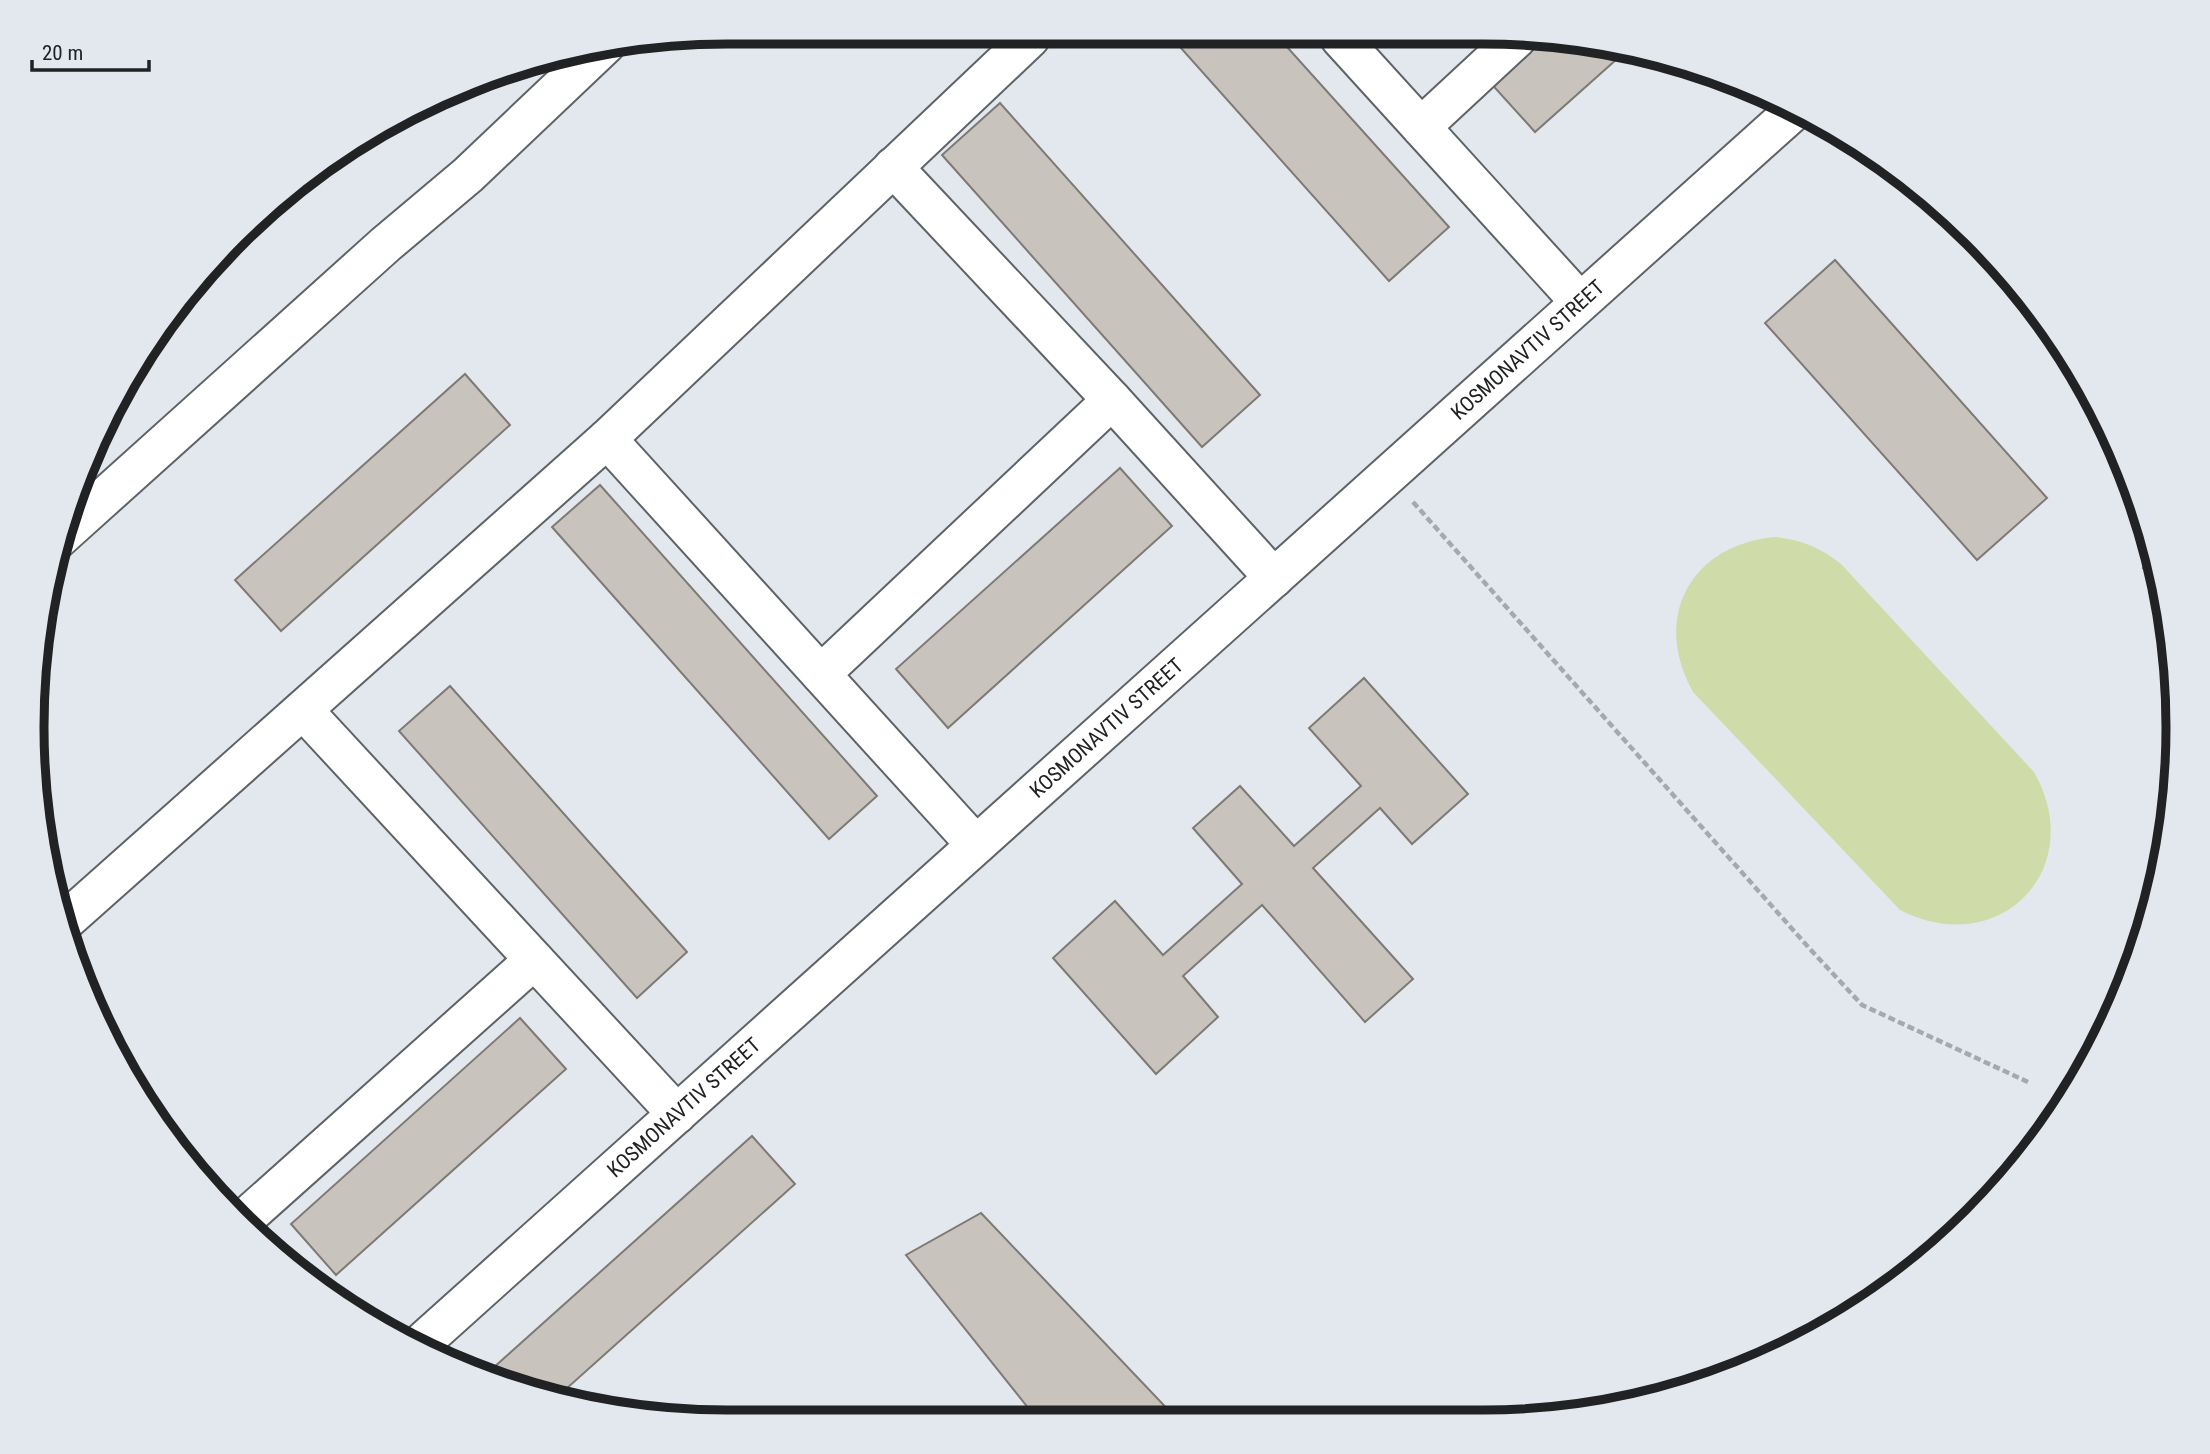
<svg xmlns="http://www.w3.org/2000/svg" width="2210" height="1454" font-family="'Roboto Condensed',sans-serif">
<style>
.green{fill:#cfdba9}
.building{fill:#c9c3bd;stroke:#7e7973;stroke-width:2}
.lines{fill:none;stroke-linecap:round;stroke-linejoin:round}
.minor-casing{stroke:#5e6368;stroke-width:42}
.path{stroke:#a5a9ae;stroke-width:4.5;stroke-dasharray:7 3.5;stroke-linecap:butt}
.minor{stroke:#fff;stroke-width:38}
.labels{text-anchor:middle;dominant-baseline:central;stroke-width:5;stroke-linejoin:round;paint-order:stroke}
.street-label{font-size:21px;fill:#202224;stroke:#e3e8ef}
.rim{fill:none;stroke:#202224;stroke-width:9}
</style>
<rect width="100%" height="100%" fill="#e3e8ef"/>
<path class="green" d="M1776,537C1802,540 1821,548 1841,564L2034,772C2089,869 1999,961 1900,910L1693,692C1651,617 1691,544 1776,537Z"/>
<path class="building" d="M1172,38H1279L1449,227L1389,281Z
M1533,38H1574L1627,50L1535,132L1487,79Z
M1000,103L1260,395L1202,447L942,155Z
M1835,260L2047,498L1977,560L1765,323Z
M465,374L510,425L281,631L235,580Z
M1120,468L1172,526L948,728L896,669Z
M600,485L877,796L829,839L552,527Z
M2156,556L2162,589L2143,568Z
M1364,678L1468,794L1412,844L1380,808L1313,868L1413,979L1365,1022L1262,905L1183,976L1218,1017L1156,1074L1053,958L1115,901L1163,955L1242,884L1193,828L1240,786L1294,846L1361,786L1309,728Z
M450,686L687,952L637,998L399,731Z
M520,1018L566,1069L336,1275L291,1224Z
M752,1136L795,1184L556,1398L504,1386L483,1377Z
M981,1213L1177,1419H1037L906,1255Z"/>
<g class="lines">
<g class="minor-casing">
<g id="minor">
<path d="M1340,38L1580,302"/>
<path d="M1421,127L1517,38"/>
<path d="M893,167L1112,400"/>
<path d="M58,539L386,244L468,175L606,44"/>
<path d="M821,674L1112,400L1274,578"/>
<path d="M303,710L677,1114"/>
<path d="M976,845L607,439L1030,38"/>
<path d="M63,923L607,439"/>
<path d="M241,1222L534,960"/>
<path id="s1" d="M416,1348L1797,108"/>
</g>
</g>
<path class="path" d="M1413,502L1810,949L1862,1005L2028,1082"/>
<use href="#minor" class="minor"/>
</g>
<g class="labels">
<g class="street-label">
<text stroke="none"><textPath href="#s1" startOffset="1494">KOSMONAVTIV STREET</textPath></text>
<text stroke="none"><textPath href="#s1" startOffset="928">KOSMONAVTIV STREET</textPath></text>
<text stroke="none"><textPath href="#s1" startOffset="360">KOSMONAVTIV STREET</textPath></text>
</g>
</g>
<path d="M0 0H2210V1454H0ZM727 44H1483A683 683 0 0 1 2166 727V727A683 683 0 0 1 1483 1410H727A683 683 0 0 1 44 727V727A683 683 0 0 1 727 44Z" fill="#e3e8ef" fill-rule="evenodd"/>
<path class="rim" d="M727 44H1483A683 683 0 0 1 2166 727V727A683 683 0 0 1 1483 1410H727A683 683 0 0 1 44 727V727A683 683 0 0 1 727 44Z"/>
<path d="M32 60v10h117v-10" fill="none" stroke="#202224" stroke-width="3.5"/>
<text x="42" y="60" font-size="21" fill="#202224" stroke="#e3e8ef" stroke-width="5" paint-order="stroke">20 m</text>
</svg>
